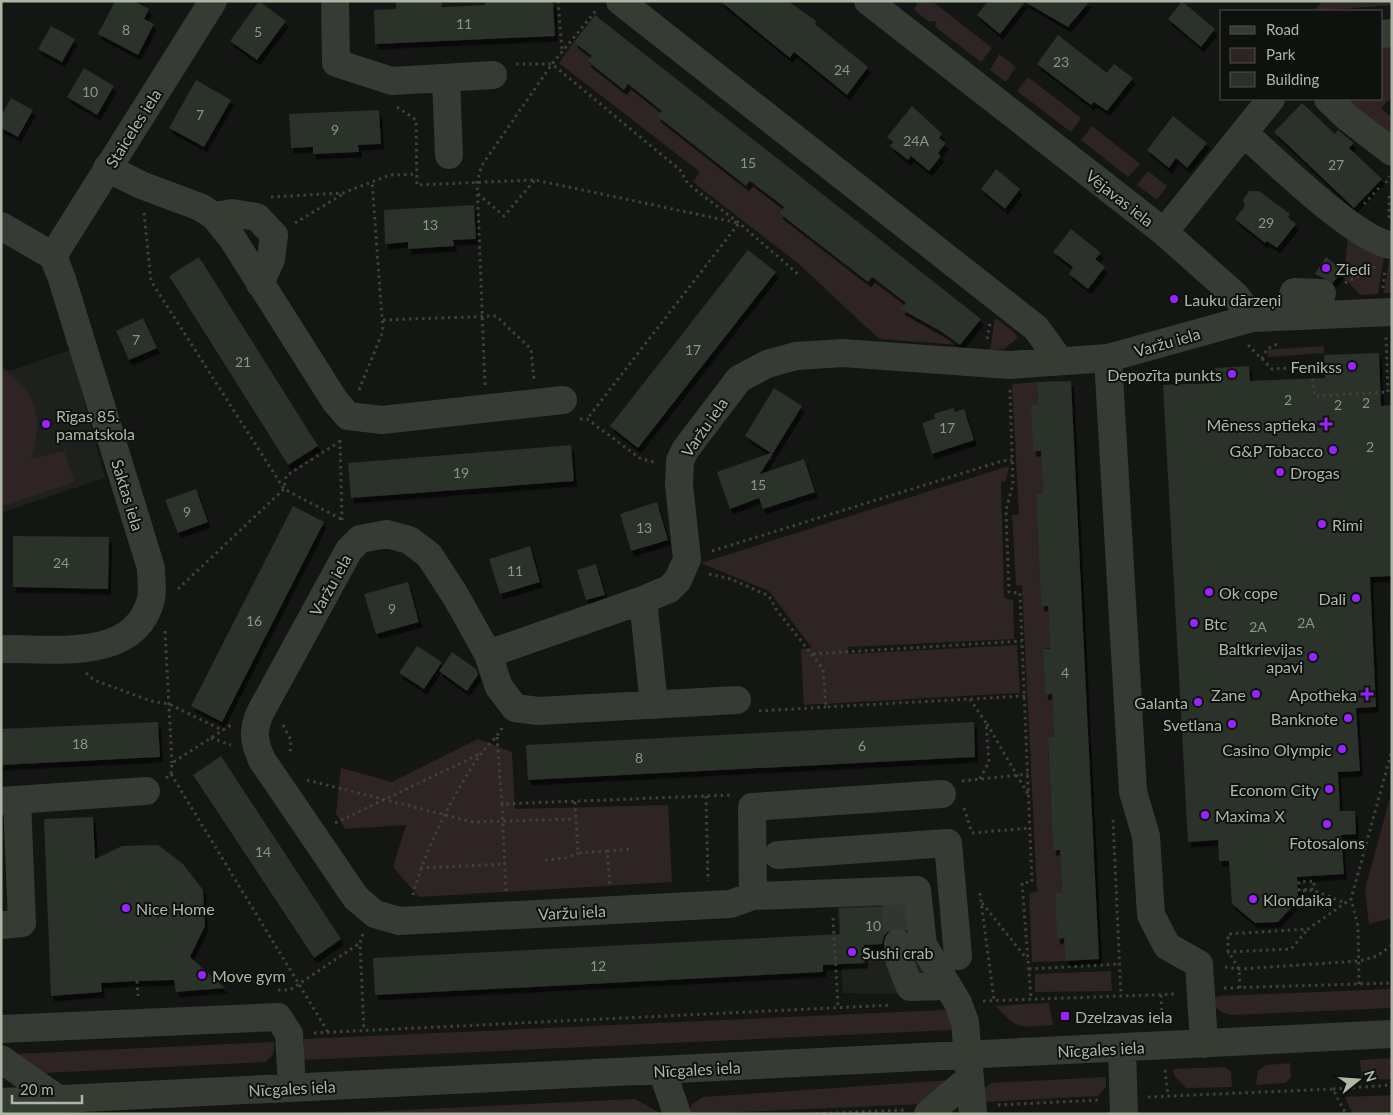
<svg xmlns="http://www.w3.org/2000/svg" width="1393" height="1115" font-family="Lato,sans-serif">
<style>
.built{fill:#1d201c}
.green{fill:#2e2423}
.building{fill:#2c302b;filter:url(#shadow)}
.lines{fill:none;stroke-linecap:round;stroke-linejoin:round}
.minor-tunnel{stroke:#323631;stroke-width:28;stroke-dasharray:28 14;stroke-linecap:butt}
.path{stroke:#3d423a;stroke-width:3;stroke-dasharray:2.5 4;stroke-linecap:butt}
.minor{stroke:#363b34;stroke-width:28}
.poi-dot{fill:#9923fe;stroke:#0f110f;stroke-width:2}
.labels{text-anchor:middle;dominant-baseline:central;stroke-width:4;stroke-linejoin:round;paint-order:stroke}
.number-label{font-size:14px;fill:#8c9586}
.street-label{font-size:16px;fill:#acb7a4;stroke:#0f110f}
.poi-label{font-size:16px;fill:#acb7a4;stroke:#0f110f;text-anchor:start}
</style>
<defs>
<filter id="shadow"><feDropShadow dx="3" dy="5.5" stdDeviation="0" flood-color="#0009"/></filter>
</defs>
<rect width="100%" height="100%" fill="#141614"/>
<path class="built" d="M70,350L105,478L1,513V366L9,371Z
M912,897L945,995L843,993L837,900Z"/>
<path class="green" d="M918,1H932L992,48L981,62L935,27L936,21L929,22L914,10Z
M1322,1H1392V5L1315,11Z
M574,42L592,56L588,62L623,90L628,84L662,111L658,117L746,186L750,181L783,207L779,213L868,282L872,277L906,303L902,308L942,332L960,345L879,339L799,264L693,182L700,172L559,63Z
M1392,42V97L1381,108L1392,118V137L1346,99H1382V43Z
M999,54L1016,67L1006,82L990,70Z
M1028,77L1081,118L1071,132L1017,91Z
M1092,126L1140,164L1128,177L1081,140Z
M1148,171L1167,186L1157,200L1137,185Z
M1348,235L1385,252L1378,294L1361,295L1344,278Z
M1390,253H1392V293H1384Z
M995,318L1015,333L1018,338L1004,349L990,350Z
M1324,346V353L1268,357V350Z
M1,368C39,391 43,420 31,459L64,451L75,482L1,507Z
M1037,382L1038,404L1031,405L1041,451L1043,493L1036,494L1041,606H1048L1050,648L1043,649L1046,695H1052L1054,737L1048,738L1053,850H1060L1062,892L1055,893L1058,939L1064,938L1065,961L1032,962L1029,893L1037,892L1022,586L1016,585L1012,515H1019L1012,384Z
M1009,466L1006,481L1001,482L1004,598L1013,600L1014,639L848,647L849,654L1017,645L1020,693L804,705L801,649L812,648L769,591L701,563Z
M478,739L512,752L515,809L668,805L672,882L419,897L393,867L406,825L345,829L336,813L341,768L392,782Z
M1392,791V918L1369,924L1365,889Z
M1111,971L1112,991L1035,992V974Z
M1392,989V1008L1230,1015L1221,1012L1213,1005L1214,998L1219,996Z
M1049,1003L1053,1025C1022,1027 1017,1031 996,1006Z
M944,1010L952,1015L955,1024L951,1030L302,1060L304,1039Z
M274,1042C275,1052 273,1056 265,1062L43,1073L16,1054Z
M1392,1058V1079L1362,1080L1360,1060Z
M1290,1063L1291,1077L1285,1083L1256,1085L1258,1071L1266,1065Z
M1225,1067L1231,1071L1232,1087L1186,1088L1174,1075L1173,1069Z
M1106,1077V1087L1098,1096L982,1102V1091L991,1083Z
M951,1080L925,1104L691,1114V1105L703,1097Z
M1392,1095V1114H1353L1345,1097Z
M635,1099L662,1114H320Z"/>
<path class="building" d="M115,1H134L149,9L144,19L154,24L138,55L98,34Z
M259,1L286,21L257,60L230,41Z
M442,1V7L485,5V1L553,2L555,36L375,44L374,10L396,9V2Z
M720,1H788L816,21L815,24L868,67L847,95L794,52L790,58Z
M988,1H1090L1068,27L1025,2L1000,34L977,15Z
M1182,1L1215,29L1201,47L1168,19Z
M595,15L981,319L960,345L942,332L901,309L906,303L872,277L868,282L779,213L784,207L750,181L746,186L657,116L662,111L628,84L624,90L587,61L592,56L574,42Z
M51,26L75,39L62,62L38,49Z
M1058,35L1107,73L1114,64L1133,78L1107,111L1094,102L1091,105L1037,64Z
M84,68L114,86L97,115L67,97Z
M196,80L231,100L204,147L169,128Z
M11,98L33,110L18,137L1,128V116Z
M1302,103L1335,134L1338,130L1354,143L1349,148L1382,179L1354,208L1274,132Z
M912,106L942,134L939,138L946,143L938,153L941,156L929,171L911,156L908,160L890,146L893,142L887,137Z
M379,110L381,144L358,145L359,152L313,154V147L291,148L289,114Z
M1173,116L1207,143L1187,168L1176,158L1169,168L1147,150Z
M996,169L1020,189L1005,209L981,189Z
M1249,191H1259L1290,214L1288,217L1296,224L1277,248L1267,241L1265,243L1235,219L1245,206L1243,200Z
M474,205L476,239L453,240L454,246L408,249V242L385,244L384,210Z
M1071,229L1101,253L1095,259L1105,267L1088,289L1069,274L1073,267L1053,252Z
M748,250L776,272L638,448L610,426Z
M199,257L318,446L288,465L169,276Z
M1326,257L1343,270L1333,283L1315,274Z
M143,318L157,348L129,360L116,331Z
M1379,353L1381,406L1392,405V576L1370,577L1376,707L1356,708L1360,771L1338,772L1340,811H1355L1356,834L1341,835L1344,874L1297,877L1298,900L1278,922L1255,923L1232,904L1229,861H1219L1218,840L1188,842L1163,385L1216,383L1215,368L1249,366L1250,381L1325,378L1324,355Z
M1071,381L1099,959L1065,961L1064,938L1057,939L1055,893L1062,892L1060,850H1053L1048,737H1054L1052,694L1045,695L1043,649H1050L1048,606H1041L1036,494L1043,493L1041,451H1033L1031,405L1038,404L1037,382Z
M774,388L802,406L760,474L804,459L815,492L763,509L759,498L730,509L717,472L771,453L745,436Z
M953,408L955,412L964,409L974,440L932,454L922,423L935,419L934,414Z
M571,445L574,481L351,498L348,463Z
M196,489L208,522L178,533L165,500Z
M657,502L668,540L631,551L620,514Z
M293,506L324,522L222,722L191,706Z
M13,536L109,537L108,589L13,587Z
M530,546L540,582L500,594L489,559Z
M596,564L605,595L586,600L577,570Z
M408,582L419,622L376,634L364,594Z
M417,646L442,662L424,689L399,673Z
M452,652L476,669L478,675L467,691L439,671Z
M158,722L160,757L1,765V729Z
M974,722L975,757L528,780L526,745Z
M221,756L341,939L314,958L193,775Z
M93,817L95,859L122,846L158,845L183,864L203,890L205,926L190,957L225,988L176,992L174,980L137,981L101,983L102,992L51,996L44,819Z
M903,906L906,930L897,927L889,930L884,936L882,944L864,945L865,963L823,965V972L375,995L373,958L840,934L839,908Z"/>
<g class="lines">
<path class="minor-tunnel" d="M896,903L898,943"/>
<path class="path" d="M558,1L562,50
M516,64H552L680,170L688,184L739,223L799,275
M397,107L416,120L417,185L535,180L739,223L587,419
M1386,183L1389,176
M478,194L504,216L535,180
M271,197L343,193L390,175L417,174
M1364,204L1379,188
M144,213L151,281L284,489L343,520
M1389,218V192
M295,223L343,194
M1345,283L1375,267
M1383,288L1385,269
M383,320L496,316L531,349L534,379
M987,339L990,323
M1248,345L1272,369L1311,367L1315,396L1388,392L1386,336
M1262,359L1267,349L1279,343
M485,385L477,182L482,165L552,64L598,8
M359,390L383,331L372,181
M1010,390L1013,484L1006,510L1009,592L1020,593L1032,882L1022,883L1031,998
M580,419H587L641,459L655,462
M340,440L342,520
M712,551L1002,461L1012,460
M709,574L731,579L769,596L776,609L823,669L826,707L1025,696
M178,589L284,489L286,476L339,442
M1392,607V630
M165,631L172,763
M813,654L1022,641
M86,673L94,680L151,701L169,704L222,730
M970,699L986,723L989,762L979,780
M759,711L826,707
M987,724L1028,794
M283,725L291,740L290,753L288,755
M497,737L502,804L731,795
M211,738L231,745
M171,774L328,1032
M166,778L171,774L172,763L231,725
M307,780L473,822L575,819
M962,781L1028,774
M706,796L708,881
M575,802L578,853L607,851L610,886
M502,804L506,892
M964,808L971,830
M1113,820L1121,996
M335,823L480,754
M972,833L1030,828
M607,851L633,849
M545,860L566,858L578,853
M420,868L505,864
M1298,890L1314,889V881L1299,882V891L1313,890L1345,903
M980,893L994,1000
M413,895C424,851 454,792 480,755C487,745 496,739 502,728
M982,903L1027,959
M833,918L838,1007
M363,934L360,943L364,1031
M1227,952L1291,949L1308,929
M1225,967L1239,969L1359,961L1377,956L1392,945
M1029,969L1121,964
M137,981L138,996
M1359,984L1358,926L1351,899L1392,750
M1224,988L1392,983
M1240,988L1239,969L1228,951V934L1308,929L1351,899
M278,990H290L360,943
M1161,995L1162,1018
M983,1001L1177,994
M314,1033L892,1005
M1165,1070L1168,1096
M1333,1089L1392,1085
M1148,1097L1333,1089L1346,1114
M998,1105L1099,1100
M810,1114L904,1110"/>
<path class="minor" d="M335,1L336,63L392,81L493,75
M620,1L1036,328L1060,361
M868,1L1164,232L1236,296L1252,318
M1382,34L1392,33
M446,78L449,155
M1328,99L1348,118L1392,152
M1244,133C1272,158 1359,243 1392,245
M107,168L141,185L200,207L214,216L232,238L335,401L348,416L382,420L563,400
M214,216L232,213L257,217L274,235L271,259L260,284
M1,226L53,256L62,279L151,568C151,577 153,590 151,599C135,663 52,648 1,649
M1164,232L1271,99
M53,256L213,1
M1292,316V298L1294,292L1322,293
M1108,358L1133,792L1146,836L1151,915L1167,946L1199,964L1204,1044
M643,600L654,705
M488,654L643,600L669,589L678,580L687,559L679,485L680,461L685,450L739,379L767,364L796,356L843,353L1009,365L1108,358L1252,318L1392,312
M737,700L538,711L515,708L499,687L488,654L455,595L429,555L409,540L387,534L360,539L349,550L260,713C252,732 254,742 262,760L356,898L375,914L399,921L730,904L753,896L917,890L923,945L958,1003L965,1022L973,1114
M1,801L146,791
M778,855L948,843L958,956
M753,896L752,807L942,794
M1,925L22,923L17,800
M898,943L900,962L910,987L948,986
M1,1029L278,1017L289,1034L292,1088
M1122,1048L1124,1114
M1,1059L58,1099
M662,1070L677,1114
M1,1102L1392,1034
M928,1114L969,1079"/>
</g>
<g class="poi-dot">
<circle cx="1326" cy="268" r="5"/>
<circle cx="1174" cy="299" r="5"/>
<circle cx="1352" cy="366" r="5"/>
<circle cx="1232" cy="374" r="5"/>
<circle cx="46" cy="424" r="5"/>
<path d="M1323.5 416.5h5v5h5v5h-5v5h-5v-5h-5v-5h5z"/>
<circle cx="1333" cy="450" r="5"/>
<circle cx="1280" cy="472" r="5"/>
<circle cx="1322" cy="524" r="5"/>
<circle cx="1209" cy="592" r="5"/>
<circle cx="1356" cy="598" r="5"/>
<circle cx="1194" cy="623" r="5"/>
<circle cx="1313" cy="657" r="5"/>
<circle cx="1256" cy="694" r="5"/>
<path d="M1364.5 686.5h5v5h5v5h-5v5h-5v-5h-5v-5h5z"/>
<circle cx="1198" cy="702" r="5"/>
<circle cx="1348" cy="718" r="5"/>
<circle cx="1232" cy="724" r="5"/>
<circle cx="1342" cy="749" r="5"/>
<circle cx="1329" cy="789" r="5"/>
<circle cx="1205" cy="815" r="5"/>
<circle cx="1327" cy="824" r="5"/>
<circle cx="1253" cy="899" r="5"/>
<circle cx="126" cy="908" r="5"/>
<circle cx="852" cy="952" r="5"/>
<circle cx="202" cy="975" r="5"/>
<rect x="1060" y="1011" width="10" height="10" rx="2.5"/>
</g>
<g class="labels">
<g class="number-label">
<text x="464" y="23">11</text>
<text x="126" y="29">8</text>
<text x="258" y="31">5</text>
<text x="1061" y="61">23</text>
<text x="842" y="69">24</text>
<text x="90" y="91">10</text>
<text x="200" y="114">7</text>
<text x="335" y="129">9</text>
<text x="916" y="140">24A</text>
<text x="748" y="162">15</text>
<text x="1336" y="164">27</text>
<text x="1266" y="222">29</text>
<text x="430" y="224">13</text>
<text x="136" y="339">7</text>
<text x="693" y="349">17</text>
<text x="243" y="361">21</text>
<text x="1288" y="399">2</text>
<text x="1366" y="402">2</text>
<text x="1338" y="404">2</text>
<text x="947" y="427">17</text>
<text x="1370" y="446">2</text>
<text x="461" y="472">19</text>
<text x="758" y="484">15</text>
<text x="187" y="511">9</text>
<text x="644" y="527">13</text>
<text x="61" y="562">24</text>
<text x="515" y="570">11</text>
<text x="392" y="608">9</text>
<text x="254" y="620">16</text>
<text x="1306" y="622">2A</text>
<text x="1258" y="626">2A</text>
<text x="1065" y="672">4</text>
<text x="80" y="743">18</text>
<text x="862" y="745">6</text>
<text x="639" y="757">8</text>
<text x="263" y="851">14</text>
<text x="873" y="925">10</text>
<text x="598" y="965">12</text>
</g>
<g class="street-label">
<text transform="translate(133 128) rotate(-58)">Staiceles iela</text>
<text transform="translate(1120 198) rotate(38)">Vējavas iela</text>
<text transform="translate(1167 342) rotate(-16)">Varžu iela</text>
<text transform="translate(704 427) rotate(-55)">Varžu iela</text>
<text transform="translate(128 495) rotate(73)">Saktas iela</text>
<text transform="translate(330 585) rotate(-61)">Varžu iela</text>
<text transform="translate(572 912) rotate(-3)">Varžu iela</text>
<text transform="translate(1101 1049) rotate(-3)">Nīcgales iela</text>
<text transform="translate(697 1069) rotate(-3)">Nīcgales iela</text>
<text transform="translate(292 1088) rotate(-3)">Nīcgales iela</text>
</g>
<g class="poi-label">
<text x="1336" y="268">Ziedi</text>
<text x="1184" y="299">Lauku dārzeņi</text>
<text x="1342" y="366" text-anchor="end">Fenikss</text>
<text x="1222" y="374" text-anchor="end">Depozīta punkts</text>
<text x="56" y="415">Rīgas 85.<tspan x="56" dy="18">pamatskola</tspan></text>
<text x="1316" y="424" text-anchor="end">Mēness aptieka</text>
<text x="1323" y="450" text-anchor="end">G&amp;P Tobacco</text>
<text x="1290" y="472">Drogas</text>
<text x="1332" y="524">Rimi</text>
<text x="1219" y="592">Ok cope</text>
<text x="1346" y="598" text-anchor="end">Dali</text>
<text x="1204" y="623">Btc</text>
<text x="1303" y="648" text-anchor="end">Baltkrievijas<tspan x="1303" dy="18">apavi</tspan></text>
<text x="1246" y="694" text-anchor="end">Zane</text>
<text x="1357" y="694" text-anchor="end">Apotheka</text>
<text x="1188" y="702" text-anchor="end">Galanta</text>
<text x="1338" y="718" text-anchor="end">Banknote</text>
<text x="1222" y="724" text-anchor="end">Svetlana</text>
<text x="1332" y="749" text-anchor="end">Casino Olympic</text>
<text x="1319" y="789" text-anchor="end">Econom City</text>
<text x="1215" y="815">Maxima X</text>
<text x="1327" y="842" text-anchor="middle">Fotosalons</text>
<text x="1263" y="899">Klondaika</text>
<text x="136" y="908">Nice Home</text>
<text x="862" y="952">Sushi crab</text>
<text x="212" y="975">Move gym</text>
<text x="1075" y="1016">Dzelzavas iela</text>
</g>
</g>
<rect width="1393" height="1115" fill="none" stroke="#acb7a4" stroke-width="5"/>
<rect x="1220" y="10" width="162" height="90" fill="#0f110f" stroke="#4e534b"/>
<rect x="1230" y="26" width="25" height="8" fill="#363b34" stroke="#4e534b"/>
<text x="1266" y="35" font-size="15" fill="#acb7a4">Road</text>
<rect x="1230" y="48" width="25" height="15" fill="#2e2423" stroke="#4e534b"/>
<text x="1266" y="60" font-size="15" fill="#acb7a4">Park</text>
<rect x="1230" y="72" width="25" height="15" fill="#2c302b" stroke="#4e534b"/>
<text x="1266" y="85" font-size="15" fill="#acb7a4">Building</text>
<g transform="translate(1358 1080) rotate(73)" stroke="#0f110f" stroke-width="4" paint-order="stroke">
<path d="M0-4L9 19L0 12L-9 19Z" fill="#acb7a4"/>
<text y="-8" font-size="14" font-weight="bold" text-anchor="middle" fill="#acb7a4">N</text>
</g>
<path d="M12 1095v8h70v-8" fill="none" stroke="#acb7a4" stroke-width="2.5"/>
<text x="20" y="1095" font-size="15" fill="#acb7a4" stroke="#0f110f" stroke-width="4" paint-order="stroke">20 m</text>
</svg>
